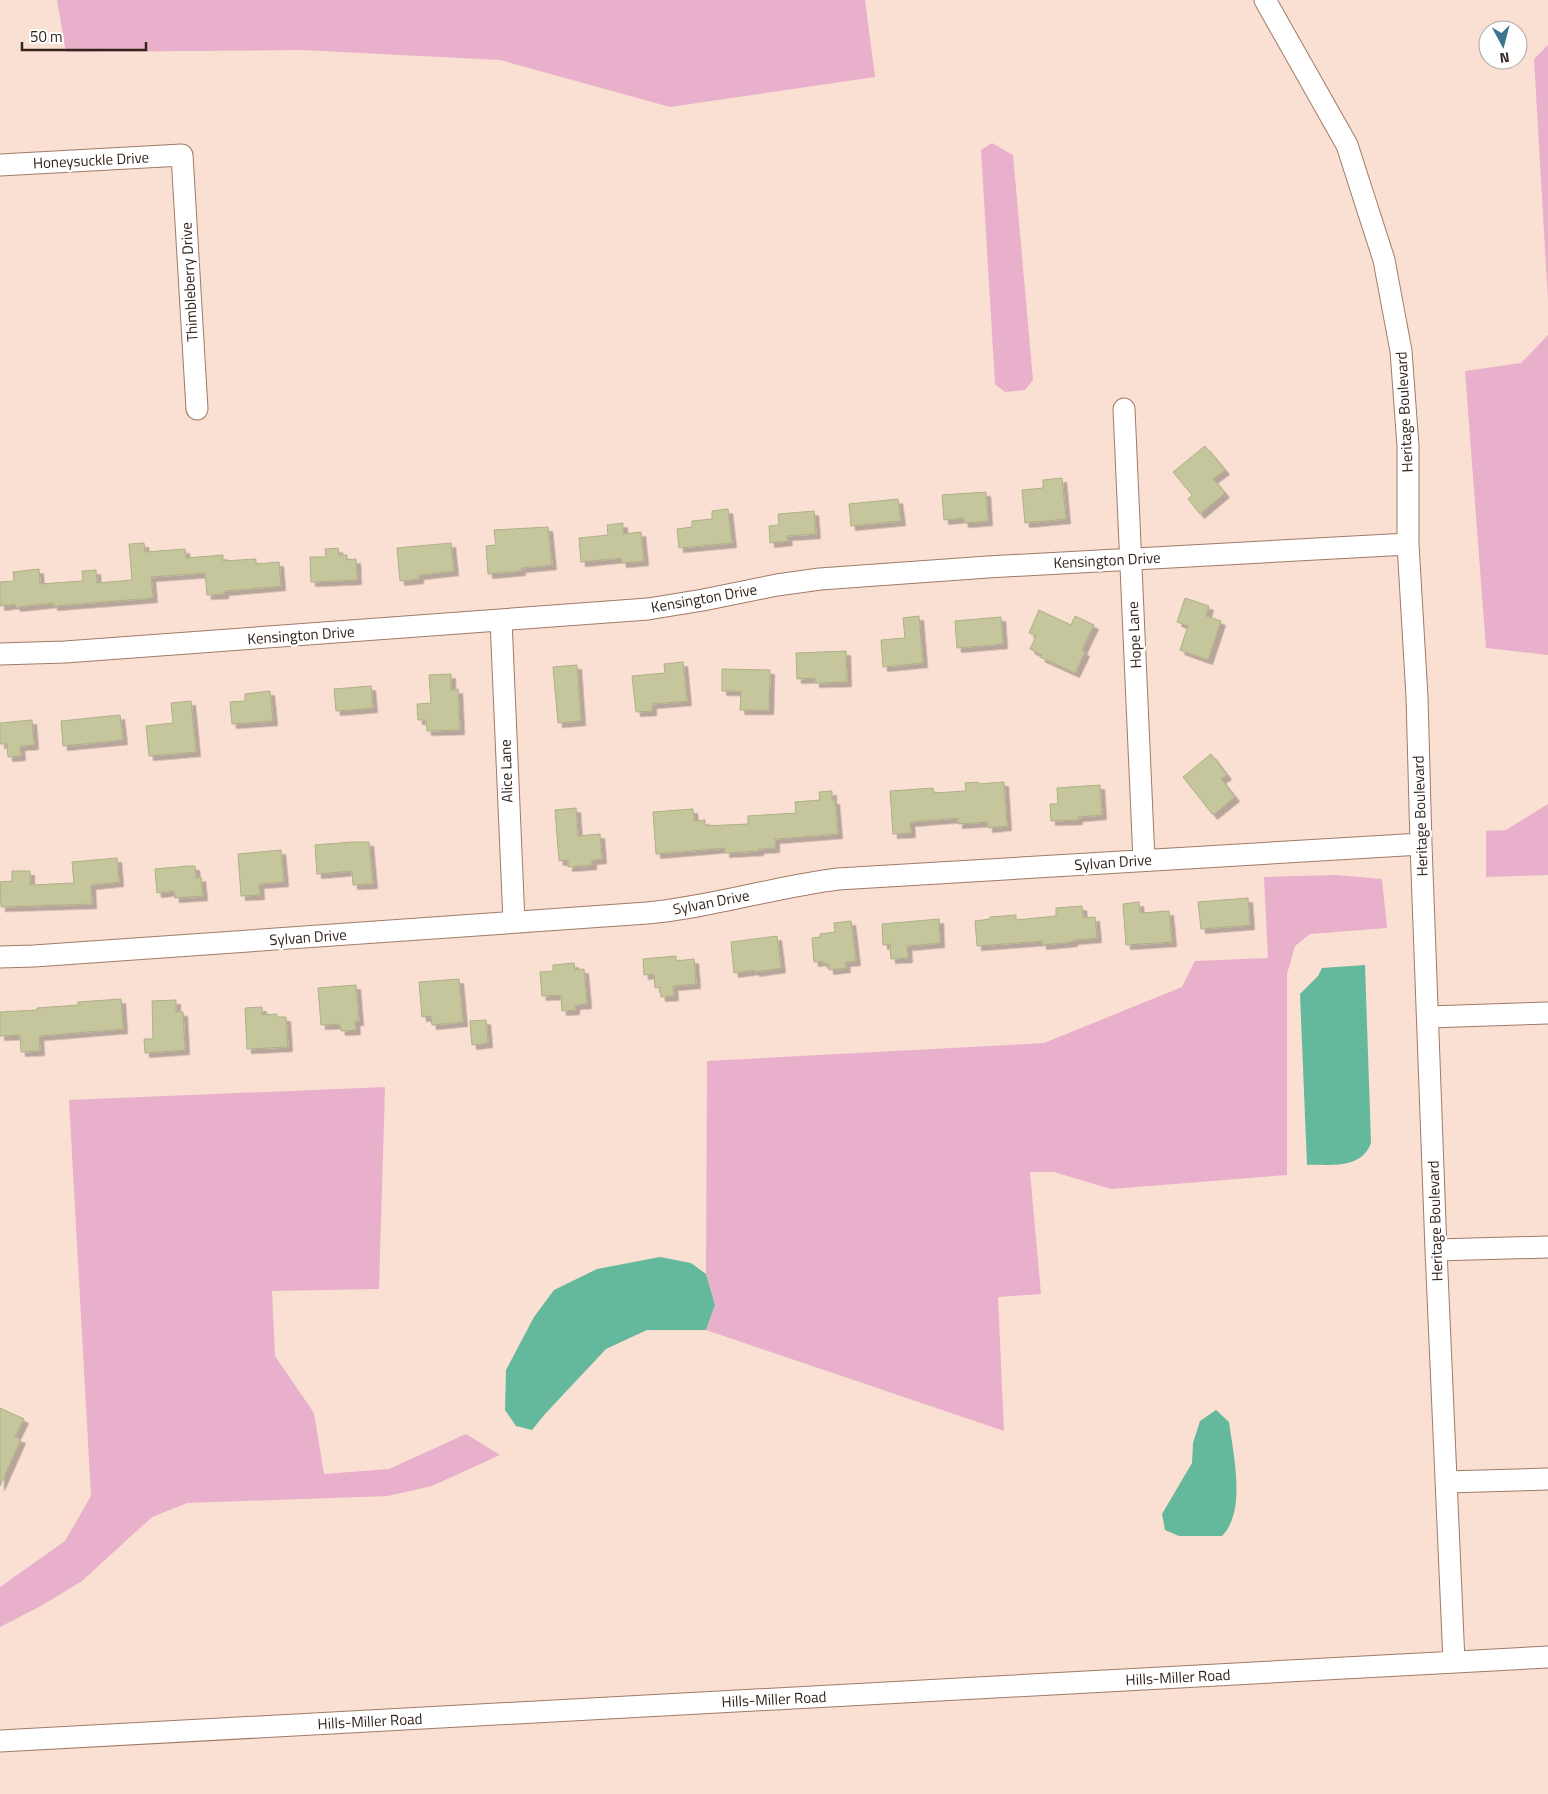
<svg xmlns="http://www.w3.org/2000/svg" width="1548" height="1794" font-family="'Titillium Web',sans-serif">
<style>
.green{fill:#e8b0ca}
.water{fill:#64b89b}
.building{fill:#c5c69c;stroke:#aeb086;filter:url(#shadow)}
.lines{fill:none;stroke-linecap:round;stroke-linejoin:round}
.minor-casing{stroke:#a17a66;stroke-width:23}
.minor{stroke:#fff;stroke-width:21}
.labels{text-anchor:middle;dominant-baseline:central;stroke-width:5;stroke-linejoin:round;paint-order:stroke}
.street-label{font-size:15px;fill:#34241b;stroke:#fff}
</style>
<defs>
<filter id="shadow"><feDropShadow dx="4.5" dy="4.5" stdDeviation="0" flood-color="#0004"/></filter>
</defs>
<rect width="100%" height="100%" fill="#fae0d2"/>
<path class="green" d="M57,0H865L875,77L670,107L500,60L301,50L66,52Z
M1548,45V301L1534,59Z
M992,143L1013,155L1033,380L1025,390L1005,392L995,384L981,150Z
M1548,335V655L1486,648L1465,371L1521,363Z
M1548,804V875L1486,877V831L1506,830Z
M1336,875L1382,879L1387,928L1310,934L1295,946L1287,974V1175L1111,1189L1054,1172H1030L1041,1294L998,1297L1004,1431L706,1330L715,1305L706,1274L707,1061L1044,1043L1182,987L1195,961L1268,958L1264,877Z
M385,1087L379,1289L272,1291L275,1356L314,1413L324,1474L389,1469L466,1434L500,1455L432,1486L388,1496L187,1503L152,1517L82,1581L41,1606L0,1627V1587L65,1541L91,1496L69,1100Z"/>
<path class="water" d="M1365,965L1371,1143C1361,1170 1331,1164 1307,1165L1300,994L1318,976L1322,968Z
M660,1257L691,1263L706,1274L715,1305L706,1330H647L606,1349L545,1414L532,1430L516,1426L505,1410L506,1370L534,1317L554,1290L597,1269Z
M1216,1410L1229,1422C1233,1453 1247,1511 1222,1536H1179L1165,1530L1162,1514L1192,1463L1193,1443L1200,1421Z"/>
<path class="building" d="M1205,446L1225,470L1213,479L1225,493L1200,514L1188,499L1192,495L1173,472Z
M1062,478L1066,519L1025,523L1022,490L1043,488V480Z
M986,492L988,521L964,523L963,518L944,520L942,495Z
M898,499L901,521L851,526L849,504Z
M728,509L732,543L679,548L677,529L692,527V521L712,519V511Z
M814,511L816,534L787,536L788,541L770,543L769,526L779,525L778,514Z
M623,523V534L641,532L644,561L622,563L621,558L581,562L579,538L608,535L607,525Z
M548,527L552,565L521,568V571L488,574L486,546L496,545L494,530Z
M144,543L145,552L185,549L186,558L223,555V561L256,559V564L279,562L281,586L224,591V594L207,595L205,573L151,577L153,598L53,606V603L16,607L15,604L0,606V582L14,581L13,572L39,569L40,584L83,581L82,571L96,570L97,583L132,580L129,544Z
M451,543L454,571L419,575V579L400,581L397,548Z
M338,548L339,555H347V560L356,559L357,580L311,582L310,557H326L325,549Z
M1185,598L1209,606L1206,616L1221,621L1208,660L1180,650L1188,626L1177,622Z
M1039,610L1071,625L1075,616L1094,625L1082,650L1085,652L1075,673L1040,657L1042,655L1030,649L1036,636L1029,633Z
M919,616L923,663L883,667L881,640L905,638L903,618Z
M1001,617L1003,644L957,648L955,621Z
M846,651L847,682L815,683V678L797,679L796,653Z
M683,662L687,701L652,704V711L636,712L632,676L665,673L664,664Z
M577,665L581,721L558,723L553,667Z
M722,669L770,670L769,710H740L741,691H722Z
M451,674V690L458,689L460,730L427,731L426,720H418L417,704L431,703L429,675Z
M371,686L373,708L336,711L334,689Z
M270,691L273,721L232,724L230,702L245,701V694Z
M191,701L196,752L149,756L146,726L173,723L171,703Z
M120,715L123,740L63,746L61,721Z
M32,720L34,745L20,746L21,756L8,757L7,744H0V723Z
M1211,754L1227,775L1221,779L1235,797L1213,815L1183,777Z
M978,782L979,784L1004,782L1007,826L988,828V822L958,824V818L910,822L911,833L893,834L890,791L933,788L934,793L966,791L965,783Z
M1100,785L1102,815L1078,817V820L1051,821L1050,804H1058L1057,788Z
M832,791V800H835L838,834L775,839V848L759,849V851L725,853V848L656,854L653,812L693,809L694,821L705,820V826L748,824V816L796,813L795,802L820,800L819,792Z
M576,808L578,836L600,834L602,859L592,860V865L568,867V860L559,861L555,810Z
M352,842H369L373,884L353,885L352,871L317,874L315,845Z
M281,850L284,882L259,884L260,895L241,896L238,854Z
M117,858L119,882L91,885L92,904L1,907L0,882L12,881V871H30V885L74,883L72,862Z
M188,866H195L196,878L201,877L203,896L175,898L174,891L157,893L155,869Z
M1248,898L1250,925L1201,929L1198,902Z
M1139,902L1140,913L1169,911L1172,942L1126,945L1123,904Z
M1082,906L1083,918L1095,917L1097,938L1073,940V942L1042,945V941L977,946L975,921L990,919V917L1016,915V920L1056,916V908Z
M939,919L940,943L907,946L908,958L891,959L890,944L883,945L882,924Z
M851,921L856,961L845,962L846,968L829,970V964H823V961L814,962L812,938L820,937V934L835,932L834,923Z
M777,936L781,968L755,972V970L734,973L731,942Z
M676,956V961L694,959L696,984L673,986L674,996L661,997L660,987L655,988L654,974L644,975L643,959Z
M574,963L575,970L584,969L587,1004L575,1005V1010L562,1011L561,995L542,996L540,972L553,971V965Z
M459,979L463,1022L432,1025L431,1016L422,1017L419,982Z
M356,985L359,1021H355L356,1030L341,1031L340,1024L321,1025L318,988Z
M121,999L123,1029L39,1036L40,1051L21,1052L20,1035L0,1036V1012L37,1010V1008L78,1005V1002Z
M176,1000V1012H183L185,1050L145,1053L144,1039H153L152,1001Z
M262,1007V1015L277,1014V1017H286L288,1047L247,1049L245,1008Z
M486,1020L488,1043L472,1045L470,1021Z
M0,1408L24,1419L15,1437L21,1439L0,1486Z"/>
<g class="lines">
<g class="minor-casing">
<path id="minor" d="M1265,0L1347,145L1384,260L1401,351L1408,446V544L1417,697L1421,844L1436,1250L1454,1662
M0,165L182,155L197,409
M1124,409L1144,860
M501,620L514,922
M0,654L65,652L648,609L703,600L777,585L820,579L988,567L1408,544
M0,957L34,956L647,913C712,907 774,887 838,879L1421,844
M1428,1017L1548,1013
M1436,1250L1548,1247
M1446,1482L1548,1479
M0,1741L1548,1657"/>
</g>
<use href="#minor" class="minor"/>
</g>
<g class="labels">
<g class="street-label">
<text transform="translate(91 160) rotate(-3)">Honeysuckle Drive</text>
<text transform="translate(189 282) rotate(-93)">Thimbleberry Drive</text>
<text transform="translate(1404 412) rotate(-93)">Heritage Boulevard</text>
<text transform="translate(1107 560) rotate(-3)">Kensington Drive</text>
<text transform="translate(704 598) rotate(-10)">Kensington Drive</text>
<text transform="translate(301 635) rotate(-4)">Kensington Drive</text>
<text transform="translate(1134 635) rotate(-93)">Hope Lane</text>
<text transform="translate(506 771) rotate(-92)">Alice Lane</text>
<text transform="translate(1420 816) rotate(-92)">Heritage Boulevard</text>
<text transform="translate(1113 862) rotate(-4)">Sylvan Drive</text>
<text transform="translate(711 902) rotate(-11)">Sylvan Drive</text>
<text transform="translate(308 937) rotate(-4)">Sylvan Drive</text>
<text transform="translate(1435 1221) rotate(-92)">Heritage Boulevard</text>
<text transform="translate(1178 1677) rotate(-3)">Hills-Miller Road</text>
<text transform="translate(774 1699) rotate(-3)">Hills-Miller Road</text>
<text transform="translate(370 1721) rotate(-3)">Hills-Miller Road</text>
</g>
</g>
<g transform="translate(1503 45) rotate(173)"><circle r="24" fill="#ffffff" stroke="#aea7a4"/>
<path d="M0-4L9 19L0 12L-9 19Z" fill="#3c758f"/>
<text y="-8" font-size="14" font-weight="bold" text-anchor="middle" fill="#34241b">N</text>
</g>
<path d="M22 42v8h124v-8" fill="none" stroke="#34241b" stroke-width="2.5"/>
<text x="30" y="42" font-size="15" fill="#34241b" stroke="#ffffff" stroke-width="4" paint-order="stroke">50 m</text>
</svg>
